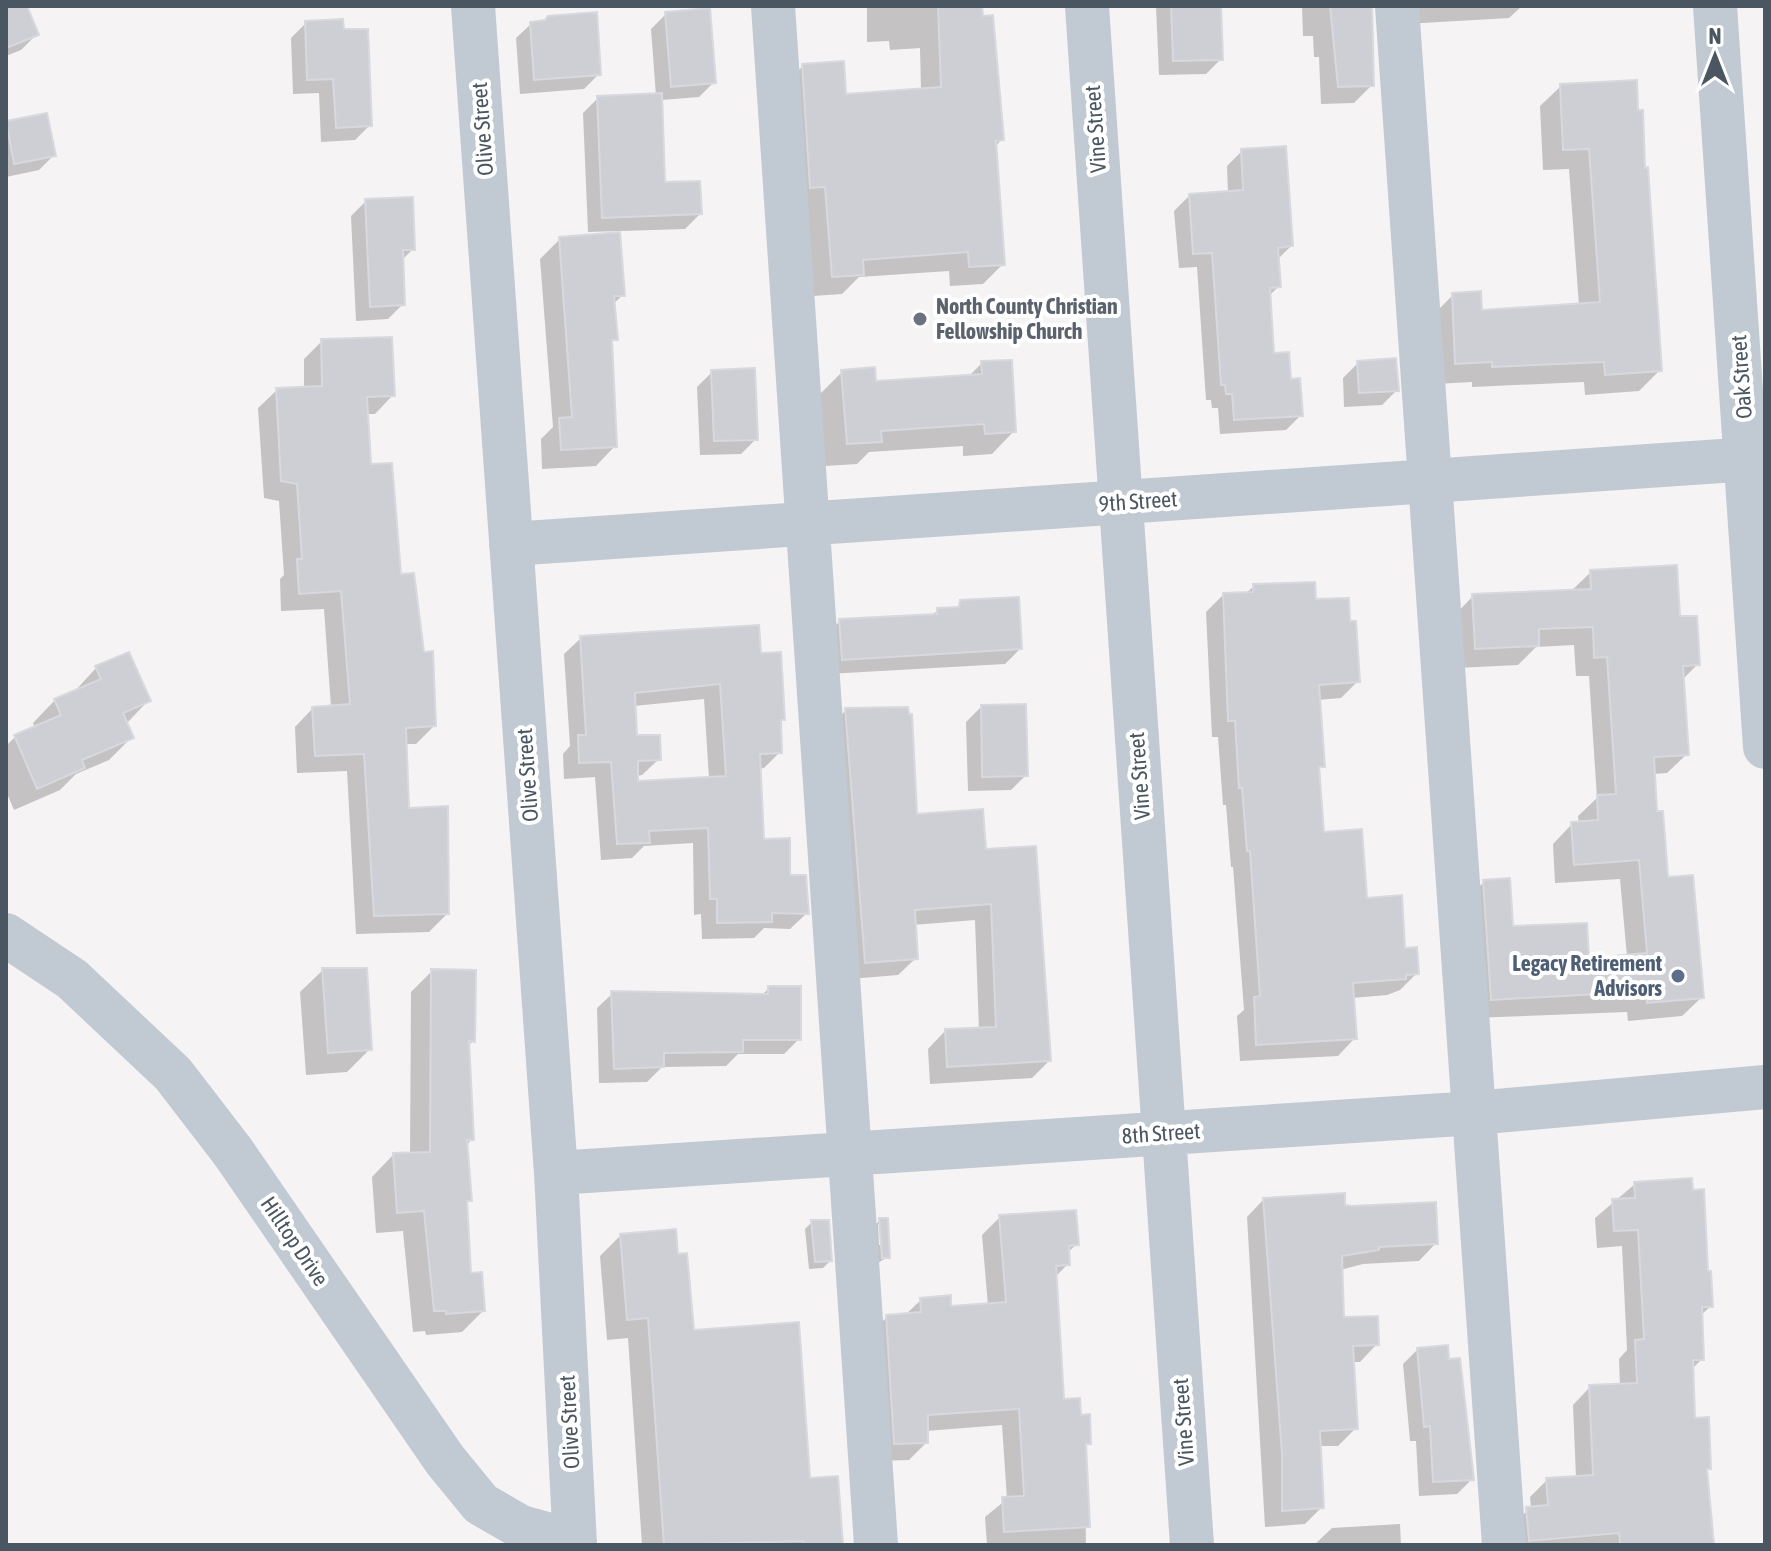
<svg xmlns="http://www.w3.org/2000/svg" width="1771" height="1551" font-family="'Asap Condensed',sans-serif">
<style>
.shadow{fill:#0003;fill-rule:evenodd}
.building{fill:#cdcfd5;stroke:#d7d9de;stroke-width:2;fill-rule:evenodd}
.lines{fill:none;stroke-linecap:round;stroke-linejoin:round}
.minor{stroke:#c1cad2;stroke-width:44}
.worship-dot{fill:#6b7280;stroke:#fff;stroke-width:3}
.service-dot{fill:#5c6f8a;stroke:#fff;stroke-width:3}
.labels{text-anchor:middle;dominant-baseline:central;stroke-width:8;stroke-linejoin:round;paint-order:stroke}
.street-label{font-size:22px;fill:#4a5661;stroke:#fff}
.worship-label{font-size:22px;font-weight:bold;fill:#5b616d;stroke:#fff;text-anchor:start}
.service-label{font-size:22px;font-weight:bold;fill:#4e5e75;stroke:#fff;text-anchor:end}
</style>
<rect width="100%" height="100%" fill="#f5f3f3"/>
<path class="shadow" d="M6,6H25L36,35L21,50L6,56Z
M867,6H980L1002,139L995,147L1003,264L983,284L950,286L949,271L859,277L842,294L813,296L783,86L803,66L845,97L921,90L920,48L890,50L889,41L867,42Z
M1156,6H1219L1221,59L1206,74L1159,75Z
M1302,6H1370L1372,85L1354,103L1321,104L1319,57H1314L1313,36H1303Z
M1396,6H1522L1509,18L1405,24Z
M666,14L714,82L699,97L661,100L663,184L700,214L685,229L588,232L583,113L598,98L656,96L651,29Z
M306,23L342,31L370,125L355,140L321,142L319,93L293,94L291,38Z
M531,24L599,74L584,89L520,94L516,38Z
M1635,82L1660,370L1639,391L1585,395L1584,382L1472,387V382L1435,384L1432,316L1453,295L1480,312L1579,306L1569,169L1543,170L1540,106L1561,86Z
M46,115L54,155L39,170L6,177V123Z
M1242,151L1291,246L1277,260L1279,286L1268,297L1272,355L1289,382L1301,415L1286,430L1220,434L1218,408H1212L1211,400H1206L1197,267L1179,268L1174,211L1189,196L1228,193L1227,166Z
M366,201L413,249L401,261L403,304L388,319L356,321L351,216Z
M560,239L623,295L612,305L615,446L596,466L542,469L541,439L553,427L540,259Z
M322,341L393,395L375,414H366L369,466L434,726L416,744H405L408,810L447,914L429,932L356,934L347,771L297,773L295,727L313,708L331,707L324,609L281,611L280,579L284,575L279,501L264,498L258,408L277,390L304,389V359Z
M982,363L1014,431L992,454L963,456V446L869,452L857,464L825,466L820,394L842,372L874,383L968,377Z
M1358,363L1397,390L1382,405L1344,407L1343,378Z
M712,372L756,439L741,454L700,455L697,387Z
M1591,572L1678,618L1698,664L1682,680L1687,754L1667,773L1653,774L1655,813L1666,879L1702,997L1682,1016L1628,1021L1627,1012L1472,1018L1464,901L1484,882L1512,929L1587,960L1627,957L1620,879L1555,883L1553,844L1572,824H1579L1578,816L1597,798L1589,676H1576L1574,645L1536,647L1518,665L1456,668L1454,616L1473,596L1570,592Z
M1254,586L1314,601L1358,681L1341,698L1318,700L1322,834L1417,973L1400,990L1387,995L1352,998L1355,1038L1338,1056L1240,1061L1237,1016L1244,1010L1233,867H1231L1226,805H1223L1218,737H1212L1206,612L1223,595L1245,594Z
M961,602L1020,649L1005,664L828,674L825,636L840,621L931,616L938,610L955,609Z
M581,638L759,655L783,719L780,723V752L764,768L759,769L762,841L788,877L807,913L790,929L764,928L754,938L702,939L701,914L694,915L693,843L644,846L632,858L601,860L595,777L564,779L563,754L570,746L564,654ZM704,699L709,779L636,783V776L642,775L659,759L635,737L634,706Z
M96,668L148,701L126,724L132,737L109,760L76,774L60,790L14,810L6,791V746L15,737L35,728L33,723L55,700L74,692Z
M981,707L1026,775L1011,790L968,791L966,722Z
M846,710L916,816L984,851L1049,1061L1032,1078L930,1084L928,1049L945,1031L979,1030L975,920L913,925L916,958L898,975L849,979L829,728Z
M323,970L370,1049L347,1072L306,1075L300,992Z
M432,971L473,1041L467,1047L472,1139L466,1146L470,1200L465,1205L469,1275L483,1311L462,1332L426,1335L425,1331L413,1332L403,1231L376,1233L372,1177L393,1155H410L411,992Z
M769,988L799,1039L784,1054H738L726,1066L662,1067L647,1082L599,1083L597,1008L612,994L761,996Z
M1635,1184L1702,1191L1711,1306L1700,1316L1702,1359L1691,1370L1693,1420L1709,1468L1706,1472L1713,1545H1511L1510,1526L1531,1508L1530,1497L1547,1480L1576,1478L1573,1405L1590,1387L1620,1386L1619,1359L1627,1350L1622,1246L1597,1248L1595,1218Z
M1264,1199L1343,1206L1436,1243L1419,1261L1363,1264L1340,1270L1342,1319L1377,1344L1360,1362H1352L1356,1428L1338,1446H1319L1322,1507L1305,1524L1265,1527L1247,1217Z
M1000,1217L1077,1244L1067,1253L1068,1264L1054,1278L1062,1401L1079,1417L1089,1443L1084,1448L1086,1545H987L985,1517L1007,1499L1002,1425L926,1431V1443L909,1460L877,1461L869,1335L887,1317L905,1315L921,1300L950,1308L988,1306L982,1235Z
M880,1220H886L888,1257L876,1264L873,1227ZM878,1224H882L883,1245H879Z
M812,1222L830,1261L823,1268L809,1269L805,1229Z
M620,1236L808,1480L841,1545H642L628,1338L607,1340L600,1256Z
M1418,1349L1447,1361L1472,1479L1457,1494L1419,1496L1416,1441H1410L1403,1364Z
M1400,1524L1401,1545H1314L1332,1528Z"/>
<path class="building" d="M6,6H27L39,35L6,48Z
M938,6H982L983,16L993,15L1004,140L996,141L1005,265L969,267L968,252L863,260L864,275L832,277L825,187L810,188L802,64L844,61L846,94L941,87Z
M1171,6H1221L1223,60L1173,61Z
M1330,6H1372L1374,86L1338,87Z
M710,8L716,83L671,87L665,12Z
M597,12L601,75L534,80L530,22L545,20L548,16Z
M343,19L344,29H368L372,126L336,128L333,79L307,80L305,21Z
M1637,80L1638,110H1643L1645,168L1648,167L1662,371L1605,375L1604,362L1492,367V362L1455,364L1452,293L1481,291L1482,310L1600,302L1589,149L1563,150L1560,84Z
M662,93L665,182L700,181L702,214L602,218L597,96Z
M47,113L56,156L14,164L6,121Z
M1286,146L1293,246L1278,248L1281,287L1270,288L1274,353L1289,352L1291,379L1300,378L1303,416L1234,420L1232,394H1226L1225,385H1221L1212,253L1193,254L1189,194L1243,190L1241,149Z
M413,197L415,250H403L405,305L370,307L365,199Z
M620,232L625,296H614L618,340H612L617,447L561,450L559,418L572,417L559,237Z
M392,337L395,396L367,397L371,464L392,463L401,574L414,573L424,652L433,651L436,726L406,728L409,808L448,806L449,914L374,916L364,754L315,756L312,707L350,704L341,591L299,594L297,559H302L297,484L281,481L276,388L322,386L321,339Z
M1396,358L1399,391L1359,393L1357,361Z
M1012,360L1016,432L985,434L984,424L881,431L882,442L847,444L841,370L875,367L876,381L982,374L981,361Z
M755,368L758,440L714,441L711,370Z
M1677,565L1680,616H1697L1700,665L1683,666L1689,755L1654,757L1657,811H1663L1668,877L1693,875L1704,998L1647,1003L1646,994L1616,996L1615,993L1491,1000L1483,880L1510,878L1513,926L1587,923L1589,958L1647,953L1639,860L1574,865L1571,822L1598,820L1597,795L1616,794L1607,657L1594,658L1593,627L1539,629V646L1475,649L1472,594L1591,589L1590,570Z
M1315,582L1316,599L1349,598L1350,621H1356L1360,682L1319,685L1325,767H1319L1324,832L1362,829L1367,898L1402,895L1405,948L1417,947L1419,974L1406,975V979L1353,983L1357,1039L1256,1045L1254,997L1260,996L1250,851H1247L1242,788H1239L1235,721H1228L1223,593L1253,592V584Z
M1019,597L1022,649L842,660L839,619L937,614V608L959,607L960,600Z
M759,625L761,653L781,652L785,720H781L782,753L760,754L764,839L790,838V875H806L809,914L772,913V922L717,923V899H710L708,828L649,831L650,843L617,844L611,762L579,763L578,735H586L580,636ZM720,684L726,776L638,781V761L661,760L660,735H637L635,693Z
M129,652L151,701L123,713L134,738L82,760L85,768L37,789L14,735L61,715L54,699L101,679L95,666Z
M1026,704L1028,776L982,777L981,705Z
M908,707L909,714H912L917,814L983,809L986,849L1036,846L1051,1061L947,1067L945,1029L996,1027L991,904L915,910L918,959L865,963L845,708Z
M322,968H367L372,1050L328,1053Z
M431,969L476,970L475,1042L469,1041L474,1140H467L472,1201H467L471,1273L482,1272L485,1311L446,1314V1311H434L424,1211L397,1213L393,1153L430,1152Z
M768,986H801V1040H743V1052L664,1053V1067L614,1069L611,991L768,994Z
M1692,1178L1693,1190L1704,1189L1708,1271H1711L1713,1307H1702L1704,1360H1693L1695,1418L1709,1417L1711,1469H1707L1714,1545H1620L1619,1533L1529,1541L1526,1507L1548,1505L1546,1478L1593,1475L1589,1385L1637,1383L1635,1340L1644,1339L1638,1230L1614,1231L1612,1199L1635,1198L1634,1182Z
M1345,1193V1205L1352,1206L1436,1202L1438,1244L1379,1247V1250L1342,1256L1344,1317L1378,1316L1379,1345L1353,1346L1358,1429L1320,1431L1324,1508L1282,1511V1454L1263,1198Z
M1076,1210L1079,1245L1069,1246L1070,1265L1056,1266L1064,1399L1080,1398L1081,1415L1090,1414L1091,1444H1086L1090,1527L1004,1532L1002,1497L1024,1496L1019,1409L928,1415V1443L894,1444L886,1315L921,1312L920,1298L951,1295V1306L1006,1302L999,1215Z
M879,1218H888L890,1258H882Z
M811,1220H829L832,1261L815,1262Z
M676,1229L678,1254L687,1253L694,1330L799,1322L810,1478L838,1476L843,1545H804L803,1541L664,1545L648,1318L627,1320L620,1234Z
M1448,1345L1449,1359L1460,1358L1474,1480L1433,1482L1430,1426L1424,1427L1417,1348Z"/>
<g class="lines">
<path class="minor" d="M473,6L556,1173L575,1545
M773,6L876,1545
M1087,6L1192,1545
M1397,6L1504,1545
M1715,6L1765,747
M511,544L1765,458
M6,935L72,979L173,1074L233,1152L445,1460L481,1504L521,1527L575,1542
M556,1173L1475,1113L1765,1087"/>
</g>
<circle class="worship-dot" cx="920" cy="319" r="8"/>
<circle class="service-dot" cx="1678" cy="976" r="8"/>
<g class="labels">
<g class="street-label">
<text transform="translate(482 129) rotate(-94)">Olive Street</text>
<text transform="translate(1095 129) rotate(-94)">Vine Street</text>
<text transform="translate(1741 377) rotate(-94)">Oak Street</text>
<text transform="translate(1138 501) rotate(-4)">9th Street</text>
<text transform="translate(527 775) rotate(-94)">Olive Street</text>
<text transform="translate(1139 776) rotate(-94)">Vine Street</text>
<text transform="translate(1161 1133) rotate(-4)">8th Street</text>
<text transform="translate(295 1241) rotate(56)">Hilltop Drive</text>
<text transform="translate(569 1422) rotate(-93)">Olive Street</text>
<text transform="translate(1183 1422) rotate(-94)">Vine Street</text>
</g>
<g class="worship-label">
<text x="936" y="306">North County Christian<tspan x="936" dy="25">Fellowship Church</tspan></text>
</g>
<g class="service-label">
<text x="1662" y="963">Legacy Retirement<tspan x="1662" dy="25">Advisors</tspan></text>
</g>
</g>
<rect width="1771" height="1551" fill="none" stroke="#4a5661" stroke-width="16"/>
<g transform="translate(1715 56)" stroke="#ffffff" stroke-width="6" paint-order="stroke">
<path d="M0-6L14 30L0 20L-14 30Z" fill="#4a5661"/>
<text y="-12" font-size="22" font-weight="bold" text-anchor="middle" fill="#4a5661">N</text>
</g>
</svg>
